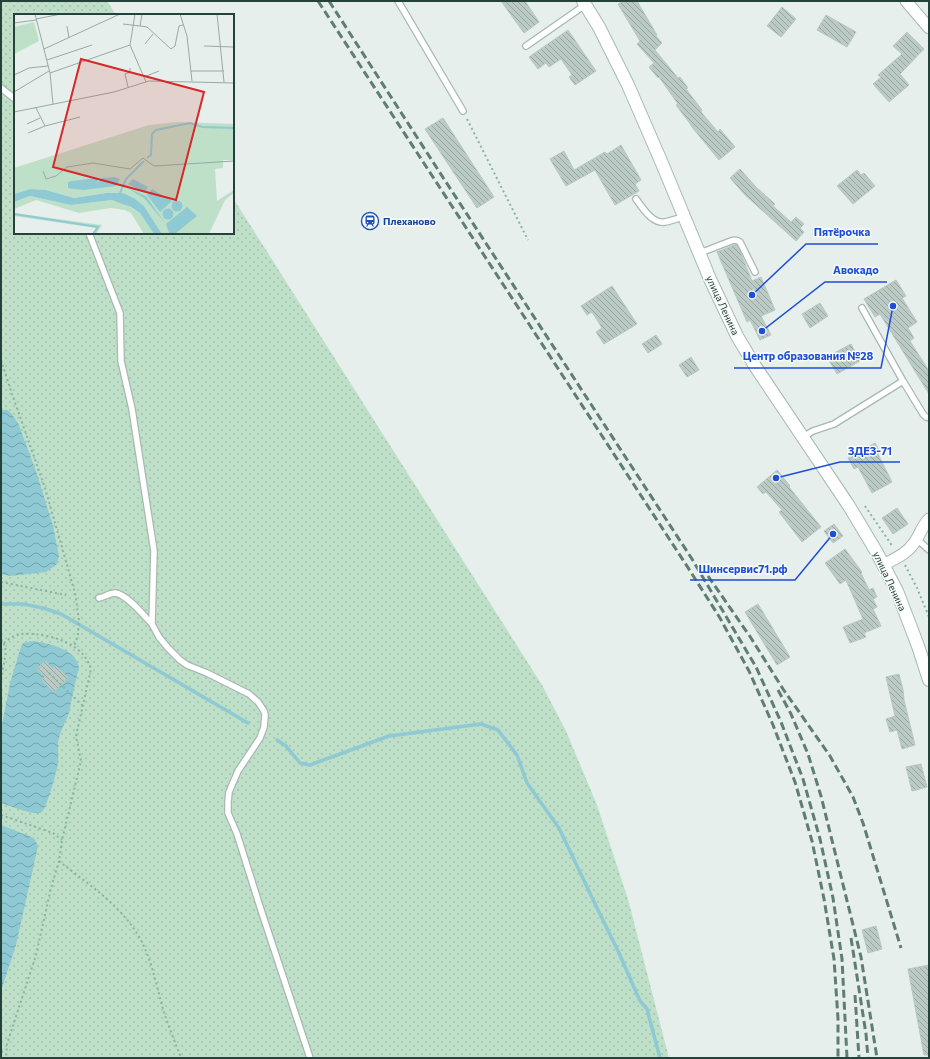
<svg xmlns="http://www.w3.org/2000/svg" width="930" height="1059" font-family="Commissioner,sans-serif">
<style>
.green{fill:url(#green-dots)}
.water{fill:url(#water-waves)}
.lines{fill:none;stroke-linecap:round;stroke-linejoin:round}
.stream{stroke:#8ec9d4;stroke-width:3.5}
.building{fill:url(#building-back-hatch);stroke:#b8c9c2}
.lane-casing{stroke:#a8b8b2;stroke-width:8}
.street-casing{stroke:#a8b8b2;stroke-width:13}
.secondary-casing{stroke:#a4bbb3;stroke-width:14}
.path{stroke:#86b3a5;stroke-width:2;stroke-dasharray:2 3;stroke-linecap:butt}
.lane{stroke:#fff;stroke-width:5.5}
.street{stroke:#fff;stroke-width:11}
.secondary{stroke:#fff;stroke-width:12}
.rail{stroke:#5f7d75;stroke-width:3;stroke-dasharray:8 4;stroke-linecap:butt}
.labels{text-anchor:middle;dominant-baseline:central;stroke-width:3;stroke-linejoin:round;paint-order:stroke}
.transit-label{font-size:10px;font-weight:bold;fill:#164399;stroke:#f7fbf9;text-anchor:start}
.street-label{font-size:10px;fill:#24423a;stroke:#f7fbf9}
.inset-river{fill:none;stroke:#8ec9d4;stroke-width:2}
.inset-road{fill:none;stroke:#98aaa4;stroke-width:1}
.view{fill:#d62828;fill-opacity:0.15;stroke:#d62828;stroke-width:2}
.inset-edge{fill:none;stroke:#24423a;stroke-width:2}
.leader{fill:none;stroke:#1d4ed8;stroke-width:1.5}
.callout-dot{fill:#1d4ed8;stroke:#f7fbf9;stroke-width:1.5}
.callout-label{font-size:11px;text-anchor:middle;font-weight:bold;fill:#1d4ed8;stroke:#f7fbf9;stroke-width:3;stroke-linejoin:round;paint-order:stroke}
</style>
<defs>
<pattern id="green-dots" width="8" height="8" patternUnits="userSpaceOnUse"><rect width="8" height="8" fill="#bfe0c8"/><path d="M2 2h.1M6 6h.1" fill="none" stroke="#a4c1ad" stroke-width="1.8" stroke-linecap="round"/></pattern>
<pattern id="water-waves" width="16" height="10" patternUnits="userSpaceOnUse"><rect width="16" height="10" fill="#8ec9d4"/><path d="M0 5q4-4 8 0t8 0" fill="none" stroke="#74a5ad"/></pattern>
<pattern id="building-back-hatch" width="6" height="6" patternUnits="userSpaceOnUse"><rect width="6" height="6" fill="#bbcac4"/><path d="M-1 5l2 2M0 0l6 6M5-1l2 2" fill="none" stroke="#98a6a0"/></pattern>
</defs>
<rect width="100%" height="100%" fill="#e6efeb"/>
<path class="green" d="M1,1H107L116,15H15V233H233V198L542,685L566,731L597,805L628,899L669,1058H1Z"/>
<path class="water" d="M1,410H7L11,413L18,423L37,474L53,526L59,556L57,564L46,572L10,576L1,574Z
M33,641C48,643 77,649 79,668C75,683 72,698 69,713C66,722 61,729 59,738C57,746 59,755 58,763C57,770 47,807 42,812C36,817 8,805 1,803V730L6,704L10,683L20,650L23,643L26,642Z
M1,825L34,838L38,846L16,945L1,991Z"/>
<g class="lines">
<path class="stream" d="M1,604H23L43,608L61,614L248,723
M277,740L286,746L300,763L310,765L389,736L481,724L498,730L517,755L527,783L559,828L597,908L619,953L640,1001L647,1009L660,1058"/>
</g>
<path class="building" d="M501,1H525L539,22L524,33Z
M624,1H637L657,35L656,36L662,43L655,50L678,78L680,77L688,88L686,89L702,110L701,112L718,132L720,129L735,147L719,160L691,126V125L676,105L678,104L659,77L658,78L649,67L654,63L637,44L640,41L618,4Z
M782,7L796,19L781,37L767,26Z
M826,15L856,32L847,47L817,30Z
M568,30L596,71L575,85L569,77L572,75L561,59L549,67L546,63L538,69L529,57Z
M907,32L924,49L900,74L909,85L889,102L873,84L881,77L878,75L902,54L893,46Z
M443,118L494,197L477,208L425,129Z
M621,145L641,180L635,184L639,191L615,205L595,170L566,186L550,159L564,151L574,170L605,152L607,154Z
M740,169L756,187L775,204L773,206L791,222L796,217L804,224L800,228L804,232L796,241L745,195L730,178Z
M857,170L861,175L864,173L875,186L853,204L837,186Z
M734,245H737L738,246L752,281L761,277L775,310L761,316L771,335L760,340L750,320L747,322L717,252Z
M896,280L906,296L902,298L917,322L908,328L914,338L910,341L929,371V394L880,314L875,317L864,299Z
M612,286L637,324L604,344L596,332L602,328L592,312L587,315L581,306Z
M820,303L828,316L810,328L802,314Z
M656,335L662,344L648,353L642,344Z
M851,344L860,361L837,374L827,357Z
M691,357L699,370L687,377L679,365Z
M875,443L881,453L878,454L892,482L872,493L858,467L854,469L848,458Z
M777,470L790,486L789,487L821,527L802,542L779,512L782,510L766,492L763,494L757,487Z
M897,508L908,524L893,534L882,518Z
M834,524L843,536L833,543L824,531Z
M845,549L862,572L861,573L869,590L873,588L877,597L873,599L877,607L873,609L881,626L864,633L866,637L850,643L843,627L863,619L846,580L840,584L825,563Z
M758,604L790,657L777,665L745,612Z
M45,661L53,669L56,666L68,678L54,692L42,680L45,677L37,669Z
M899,674L903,690L904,700L915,745L902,749L897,730L890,732L886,719L895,716L886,677Z
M921,764L927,787L912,791L906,767Z
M876,926L882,949L868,953L862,930Z
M929,965V1055H924L908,969Z"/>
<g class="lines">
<g class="lane-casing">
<path id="lane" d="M398,1L463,111
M526,46L585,5
M1,88L15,99
M636,199C643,208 652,224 665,222C671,221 678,218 684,217
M89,233L120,313L121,361L132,409L154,551L152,624L159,637L168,648L180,660L187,665L207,673L249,694L258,702L264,711L265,715L264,727L260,738L238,771L229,792L228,802V813L237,834L261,910L310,1058
M700,253L731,241C734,240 737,240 740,242L755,272
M862,308L903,381
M803,437L813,431L834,424L903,381L923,414L926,417L929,418
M917,539L929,550
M99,598C104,597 110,593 115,593C127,594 144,616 152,624"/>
</g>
<g class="street-casing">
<path id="street" d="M906,1L929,28
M883,565C894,559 907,554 914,543C920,535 922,526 929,519"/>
</g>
<g class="secondary-casing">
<path id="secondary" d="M583,1L599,27L628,85L661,161L710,279L737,336L755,366L849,506L876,551L897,591L918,646L929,680"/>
</g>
<path class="path" d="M467,119L528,240
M1,360L12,394L45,488L75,593L79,621L78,634L74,647
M865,506L893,547
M905,565L917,588L929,617
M1,582L66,595
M1,639L4,644L6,651L1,681
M4,643C8,640 12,636 17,635C22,633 28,634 33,634C56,636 84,645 91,669L76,736L81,761L62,840L59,861L51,888L36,955L7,1044L6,1058
M49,673L83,706
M1,815L53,833L62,840
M59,861C84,881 113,900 132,926C150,950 155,980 163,1009C168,1025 175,1042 181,1058
M1,1052H6"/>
<use href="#lane" class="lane"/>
<use href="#street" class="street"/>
<use href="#secondary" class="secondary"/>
<path class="rail" d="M318,1L685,563L720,618L749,671L773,725L795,782L812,841L824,899L834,959L838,1019V1058
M329,1L444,179L692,559L756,667L781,722L803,779L820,839L833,898L842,959L847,1058
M708,576L751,638L783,689L830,756L853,797L863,823L901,948
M778,690L791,714L808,754L821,796L861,957L877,1058
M851,938L866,1034L868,1058
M855,995L859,1058"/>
</g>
<defs>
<g id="station-ring" transform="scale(0.9)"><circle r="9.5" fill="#f7fbf9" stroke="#1a4fb4" stroke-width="1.5"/><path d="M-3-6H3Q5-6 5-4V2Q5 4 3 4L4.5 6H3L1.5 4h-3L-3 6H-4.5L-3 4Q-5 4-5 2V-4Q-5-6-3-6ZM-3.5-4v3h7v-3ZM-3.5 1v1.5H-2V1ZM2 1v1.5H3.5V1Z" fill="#1a4fb4"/></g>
</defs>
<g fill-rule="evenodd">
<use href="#station-ring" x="370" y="221"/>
</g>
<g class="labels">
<g class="transit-label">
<text x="383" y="221">Плеханово</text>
</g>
<g class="street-label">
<text transform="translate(723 305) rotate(65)">улица Ленина</text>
<text transform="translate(890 581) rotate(65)">улица Ленина</text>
</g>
</g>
<g transform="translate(14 14)">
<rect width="220" height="220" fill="#e6efeb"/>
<path d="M20,8L25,27L0,40V13ZM163,108L220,110V146H209V154L201,155L203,187L220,176V179L211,186L195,220H148L130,192L120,184L109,179H92L60,184L32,176L16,175L0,180V154L135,111ZM16,182L57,191L98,186L108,188L126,199L140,220H130L117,199L111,196L97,194L65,199L22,186L0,195V188ZM0,199L88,211L82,220H78L82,214L0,202Z" fill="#bfe0c8"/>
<path d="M101,163L106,165L102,172L69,176L54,174V168L58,167L82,164L84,168L88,164ZM119,165L134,173L131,178L114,170ZM113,174L132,182L151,209L130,184ZM16,175L32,176L60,184L92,179H109L120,184L130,192L148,220H140L126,199L117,193L98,186L57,191L16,182L0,188V180ZM138,175L158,187L146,198L133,181ZM157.5 192a5.5 5.5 0 1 1 11 0a5.5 5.5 0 1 1-11 0ZM173,193L183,202L162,219H155L152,210ZM148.5 200a5.5 5.5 0 1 1 11 0a5.5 5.5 0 1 1-11 0Z" fill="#8ec9d4"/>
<path class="inset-river" d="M133,144L137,141L138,120L142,116L176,109L188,113L220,114M106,179L112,165L130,147M0,200L84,213L79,220"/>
<path class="inset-road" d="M21,0L36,59L39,90M121,0L116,31L132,68M166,0L173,22L178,67M203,0L210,68M22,5L47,0M0,9L22,6M109,10L126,12L128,0M53,12L55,24M126,12L133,13L157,35L161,32L165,12L169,11M131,30L139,20M190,32L220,33M30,35L106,0M33,46L78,31M177,57H210M36,59L116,31M0,61L15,54L34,52M130,63L145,57M114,73L111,60L116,58V54M0,78L35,57M0,98L100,78L135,67L220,69M13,110L26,104M31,112L66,103M14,119L31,112L22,94M29,157L32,165L42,162L53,153L79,149L116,155L129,144L140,152L220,147"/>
<path class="view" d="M67,45L190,78L162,186L39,153Z"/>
<rect width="220" height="220" class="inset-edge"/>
</g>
<path class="leader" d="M752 295L806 244H878M762 331L825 282H887M893 306L881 368H734M776 478L840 462H900M833 534L795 580H690"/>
<g class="callout-dot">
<circle cx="752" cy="295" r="4"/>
<circle cx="762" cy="331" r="4"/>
<circle cx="893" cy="306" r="4"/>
<circle cx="776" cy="478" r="4"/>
<circle cx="833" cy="534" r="4"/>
</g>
<g class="callout-label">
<text x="842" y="236">Пятёрочка</text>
<text x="856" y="274">Авокадо</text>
<text x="808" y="360">Центр образования №28</text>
<text x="870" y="455">3ДЕЗ-71</text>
<text x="743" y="573">Шинсервис71.рф</text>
</g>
<rect width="930" height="1059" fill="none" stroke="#24423a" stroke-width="4"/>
</svg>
